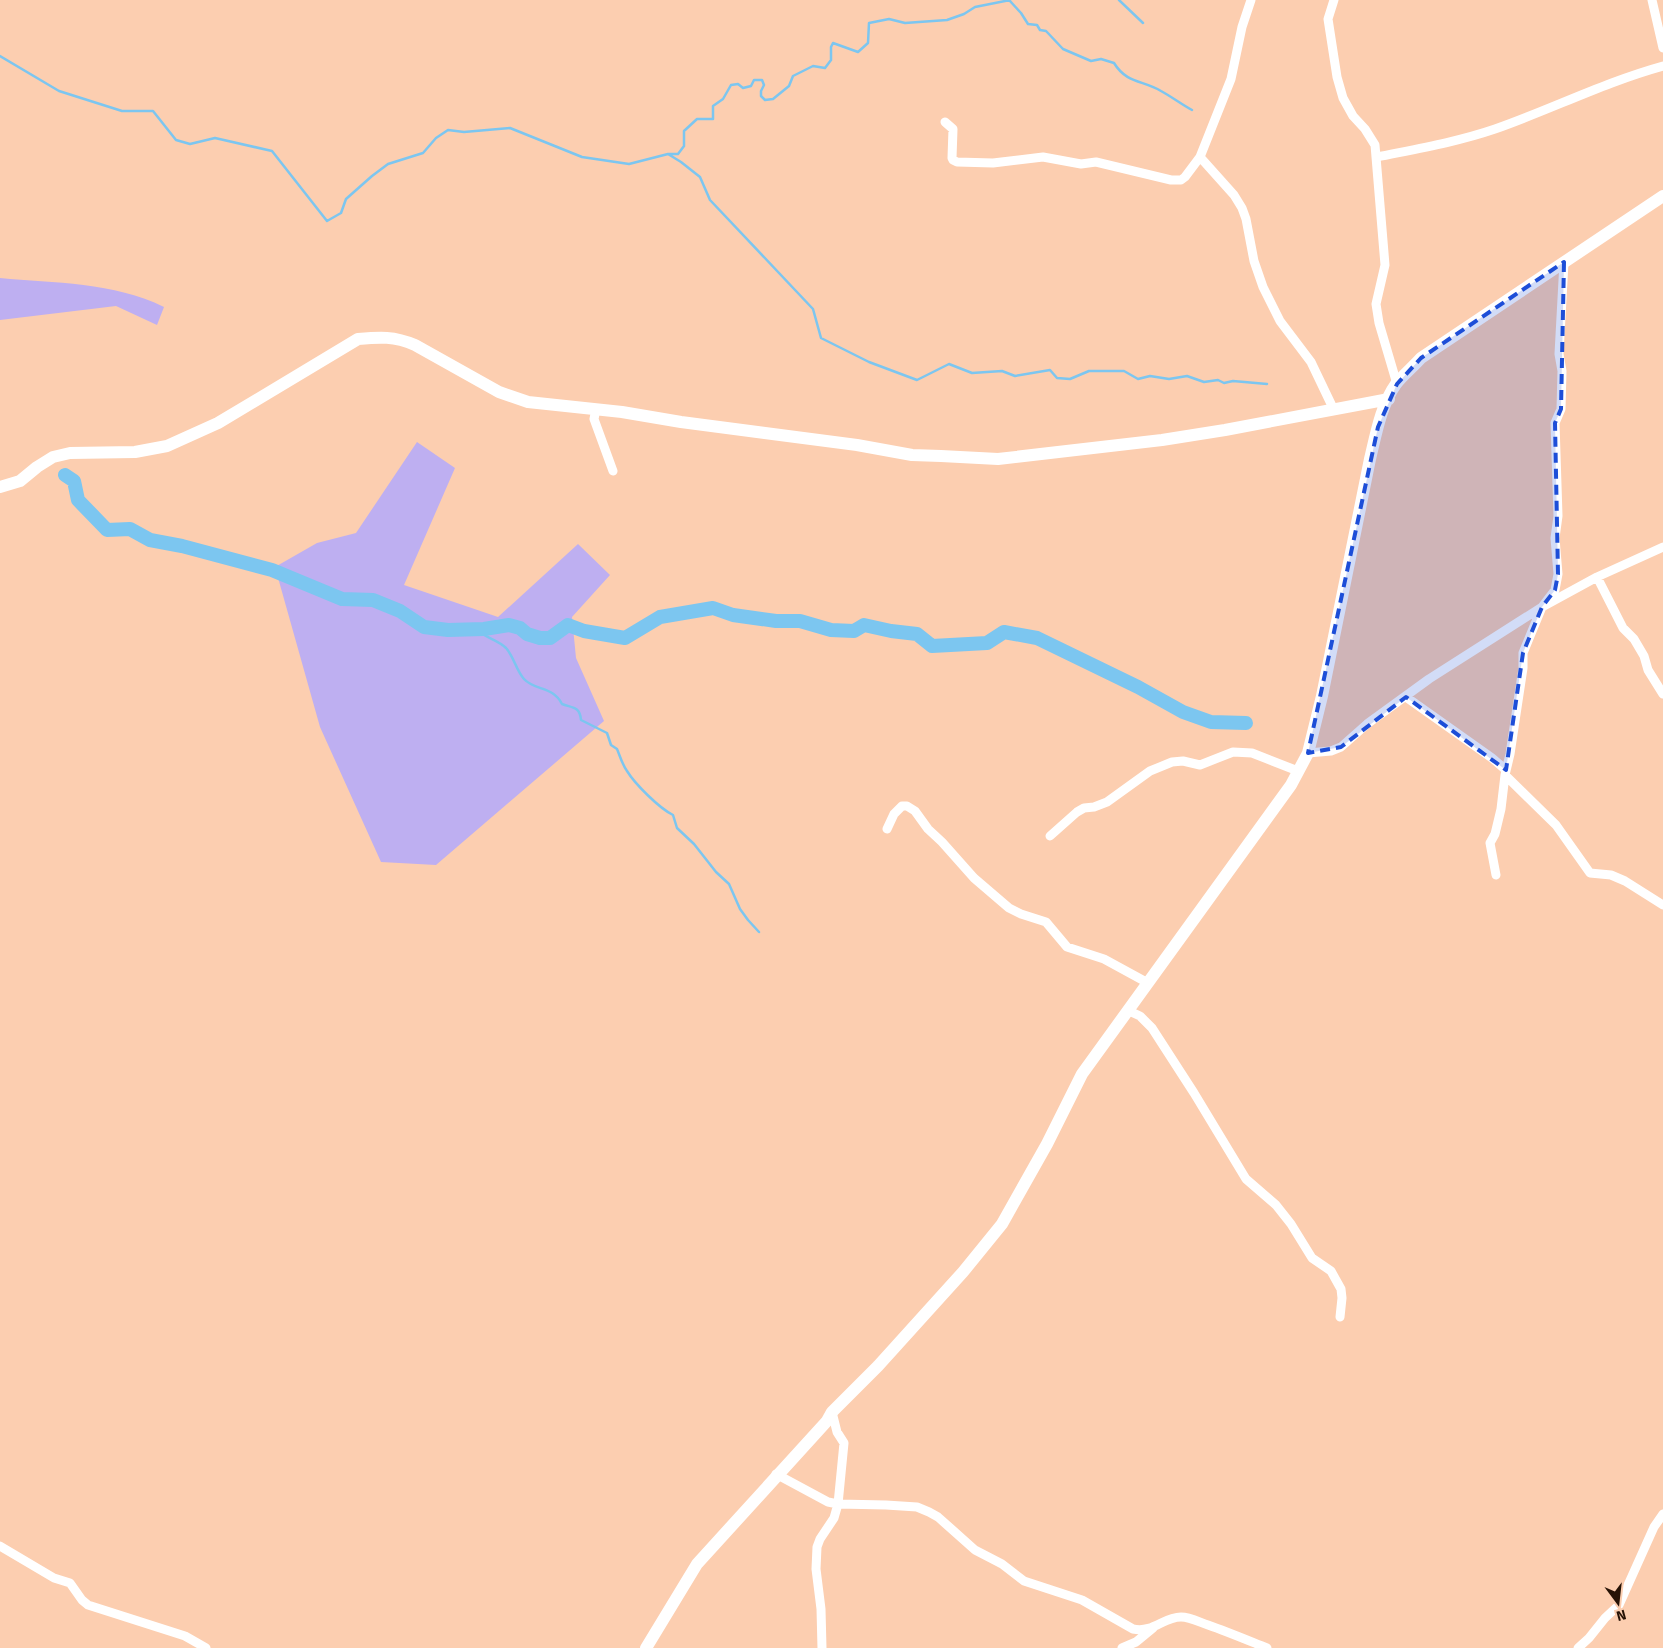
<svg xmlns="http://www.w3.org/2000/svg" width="1663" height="1648" font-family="'Fira Sans',sans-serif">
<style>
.green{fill:#beaff1}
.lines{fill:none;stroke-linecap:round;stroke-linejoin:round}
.stream{stroke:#7cc6f0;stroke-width:2.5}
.river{stroke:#7cc6f0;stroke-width:14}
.street{stroke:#fff;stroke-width:9}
.secondary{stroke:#fff;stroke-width:12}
.marked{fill:#1d4ed8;fill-opacity:0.2;stroke:#1d4ed8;stroke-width:4;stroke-dasharray:10 6;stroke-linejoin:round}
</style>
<rect width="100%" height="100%" fill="#fcceb0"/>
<path class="green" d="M0,278C54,283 114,282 164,307L157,325L116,306L0,320Z
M417,442L455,468L404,585L498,617L578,544L610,575L572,617L576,658L604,721L436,865L381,862L320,727L275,567L317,543L356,533Z"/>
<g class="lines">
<path class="stream" d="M1009,0L1021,13L1028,24L1037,25L1040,30L1046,31L1063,49L1091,61L1101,59L1114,63C1127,84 1143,80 1161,91C1172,97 1181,104 1192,110
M1119,0L1143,23
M0,56L59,91L122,111H153L176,140L190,144L215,138L272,151L327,221L341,213L346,199L372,176L388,164L423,153L436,138L448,130L464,132L510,128L582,157L629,164L668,154L681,162L700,177L710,200L813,309L821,338L869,362L917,380L949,364L972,373L1002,371L1015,376L1050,370L1057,378L1070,379L1089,371H1124L1138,379L1150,376L1169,379L1187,376L1204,382L1218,380L1224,383L1233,381L1267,384
M668,154H678L684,146V131L697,119H713V106L723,99L731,85L738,84L743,88L751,86L754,80H762L764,85L761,91V96L765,100L773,99L789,86L793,76L813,66L825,68L831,60V47L833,43L858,52L868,43L869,23L889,19L905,23L947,20L964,14L975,7L1010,0
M477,629C484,638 497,639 506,648C514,657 516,670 524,679C535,691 553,686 562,704C572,708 580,706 581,720L607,733L611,745L617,749C620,756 622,764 627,771C635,784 659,808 673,815L677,828L694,844L716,872L729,884L740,909L748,920L759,932"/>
<path class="river" d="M65,475L74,481L78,500L107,530L130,529L150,540L182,546L272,570L342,599L373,600L400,611L424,627L448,630L484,629L509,625L520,628L527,634L540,638H550L568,625L584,631L625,638L660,617L713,608L733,615L776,621H800L831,630L854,631L864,625L891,631L917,634L932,646L987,643L1004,632L1037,638L1138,687L1183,712L1211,722L1246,723"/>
<path class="street" d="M1334,0L1328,19L1337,77L1343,98L1353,116L1365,129L1375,145L1385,265L1376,304L1379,323L1397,384
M1652,0L1663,48
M945,122L953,129L952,158L953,160L957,162L993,163L1043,157L1081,164L1096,162L1171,180H1181L1185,177L1200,157L1231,79L1242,27L1251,0
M1200,157L1234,195L1242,208L1246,219L1254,261L1263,287L1280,321L1311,362L1333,408
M1377,157C1416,149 1457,142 1495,129C1552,109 1605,82 1663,66
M596,409L594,419L613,471
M1597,577L1623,628L1634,639L1644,656L1648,670L1663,694
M1406,697L1492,758L1506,770
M1308,753L1331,751L1341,747L1367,724L1429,679L1542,607L1597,577L1663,547
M1505,775L1556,825L1590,873L1611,875L1625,881L1663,905
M887,829L894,814L902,806H907L915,811L928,829L942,842L974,878L1009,908L1021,914L1046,922L1067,947L1104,959L1148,983
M1050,836L1077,812L1084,808L1094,807L1107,802L1150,771L1172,762L1183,761L1200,765L1233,752L1252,753L1298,771
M1496,875L1490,843L1495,834L1501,809L1505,775L1510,754L1523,668V653L1542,607L1555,590L1558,574L1555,538L1558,516L1555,423L1561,409L1562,371L1559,354L1564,262
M1127,1010L1140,1016L1152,1028L1194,1093L1246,1179L1276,1205L1291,1224L1312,1258L1331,1271L1341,1289L1342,1298L1340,1317
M776,1474L828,1502L838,1504L886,1505L917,1507L929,1512L938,1517L975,1550L1002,1564L1024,1581L1082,1600L1133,1629C1154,1633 1163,1617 1181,1617C1190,1617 1199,1622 1208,1625C1228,1632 1247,1640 1267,1648
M0,1546L54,1578L70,1583L82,1600L88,1605L185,1636L206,1648
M822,1648L821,1609L816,1569L817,1547L820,1539L834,1518L838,1504L844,1443L837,1432L832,1412
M1122,1648L1136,1642L1153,1628
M1578,1648L1589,1638L1605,1618L1619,1605L1654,1527L1663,1514"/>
<path class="secondary" d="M0,487L20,481L37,467L53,457L70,453L135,452L167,446L218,423L358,339C380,337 394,336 415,345L499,392L528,402L622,412L681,422L857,445L912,455L941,456L998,459L1162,440L1225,430L1389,399
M646,1648L697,1564L827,1421L832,1412L878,1366L963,1272L1002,1224L1047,1144L1082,1074L1291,785L1308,753L1322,696L1370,459C1376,434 1381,405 1396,384C1403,375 1413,367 1421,358L1663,196"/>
</g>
<path class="marked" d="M1564,262L1561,409L1555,423L1558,574L1555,590L1542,607L1523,653L1506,770L1406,697L1341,747L1308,753L1378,427L1397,384L1421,358Z"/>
<g transform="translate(1618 1603) rotate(165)" stroke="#fcceb0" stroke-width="4" paint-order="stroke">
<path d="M0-4L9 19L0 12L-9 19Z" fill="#261205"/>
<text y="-8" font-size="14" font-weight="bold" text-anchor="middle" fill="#261205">N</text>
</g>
</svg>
